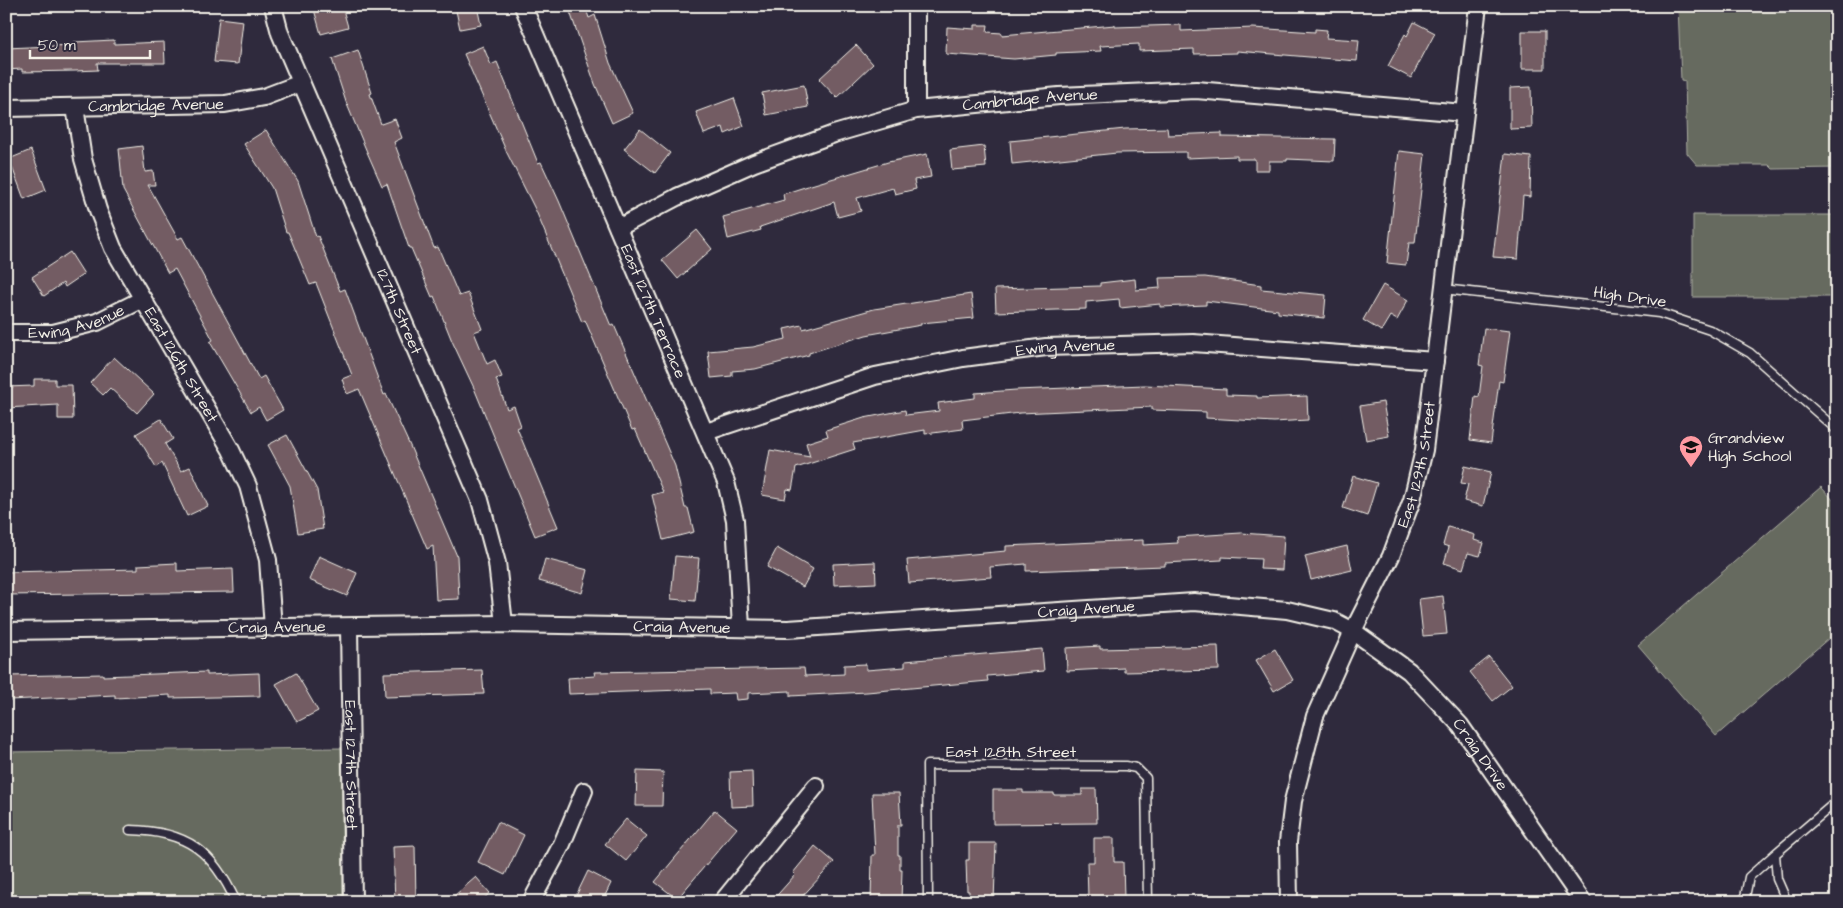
<svg xmlns="http://www.w3.org/2000/svg" width="1843" height="908" font-family="'Architects Daughter',sans-serif">
<style>
.green{fill:#666b5e;stroke:#adaea3}
.building{fill:#735c64;stroke:#f4f1e8}
.lines{fill:none;stroke-linecap:round;stroke-linejoin:round}
.lane-casing{stroke:#f4f1e8;stroke-width:11}
.street-casing{stroke:#f4f1e8;stroke-width:20}
.lane{stroke:#2f2a3d;stroke-width:8}
.street{stroke:#2f2a3d;stroke-width:16}
.labels{text-anchor:middle;dominant-baseline:central;stroke-width:4.5;stroke-linejoin:round;paint-order:stroke}
.street-label{font-size:16px;fill:#f4f1e8;stroke:#2f2a3d}
.poi-label{font-size:16px;fill:#f4f1e8;stroke:#2f2a3d;text-anchor:start}
</style>
<rect width="100%" height="100%" fill="#2f2a3d"/>
<filter id="ink" filterUnits="userSpaceOnUse"><feTurbulence type="fractalNoise" baseFrequency=".02" numOctaves="2"/><feDisplacementMap in="SourceGraphic" scale="10" xChannelSelector="R" yChannelSelector="G"/><feConvolveMatrix kernelMatrix="1 2 1 2 8 2 1 2 1" color-interpolation-filters="sRGB"/></filter>
<g filter="url(#ink)">
<path class="green" d="M1678,6H1837V168L1773,169L1769,165H1697L1687,153L1685,81L1681,80Z
M1693,215H1837V297H1693Z
M1821,487L1837,504V631L1716,736L1638,645Z
M341,748L343,902H6V752Z"/>
<path class="building" d="M313,6H342L348,27L321,34Z
M455,6H477L481,25L460,29Z
M568,6H585L589,18L595,15L610,63L633,113L612,123L595,84Z
M219,18L243,21L238,64L214,62Z
M1414,22L1435,33L1411,78L1388,66L1405,34L1407,36Z
M975,25H988L987,32L1002,33V35L1115,25V27L1181,25V31L1253,28L1315,32V29L1327,30L1326,38L1359,40L1357,61L1237,51V53L1194,54V49L1139,51V44L1100,46L1101,51L1056,53V55L1014,59L946,54L947,27L975,29Z
M1522,31H1545V69H1522Z
M114,40V44L164,42L165,63H97L98,70L75,71L22,72V69L6,70V48L74,45V42Z
M856,45L873,64L837,98L819,79Z
M483,46L491,65L497,62L538,163L541,162L559,201L611,326L614,325L675,466L685,508H688L694,532L663,540L652,495L663,492L635,429L632,430L585,320L582,322L536,211L507,153L464,54Z
M358,50L372,93L370,94L381,124L395,119L402,138L394,142L434,248L438,247L459,296L468,293L482,329L474,332L487,364L495,360L502,377L496,379L507,409L514,406L521,426L517,428L558,527L535,536L474,388L452,341L434,296L432,297L411,248H409L387,184L382,186L367,152L346,102L332,59Z
M804,85L808,107L766,115L762,93Z
M1531,87L1532,128L1510,129V88Z
M734,98L744,126L725,134L723,127L704,134L696,112Z
M1167,128L1168,135L1222,133V137L1335,139L1334,161L1287,159V161H1269V170H1255V159H1237V156L1186,158V152L1117,153L1012,164L1010,141L1125,129Z
M640,129L670,153L655,173L624,149Z
M266,130L298,181L316,237L318,236L340,291L345,289L384,395L386,394L410,446L457,556L459,599L436,600L433,546L427,549L359,389L347,394L342,379L352,375L316,283L310,285L288,232H286L272,188L244,144Z
M142,146L145,172L153,171L155,185H148L178,239L182,237L259,379L264,376L283,410L266,420L259,407L251,412L210,342L213,340L175,269L168,273L123,190L119,149Z
M984,146L986,167L952,170L950,150Z
M31,150L46,190L24,199L9,159Z
M1399,151L1425,154L1415,243H1409L1406,265L1387,263Z
M927,154L931,177L914,180L916,189L895,194L893,188L857,198L861,211L838,217L834,202L760,227L761,230L728,239L723,217L784,200L783,194L811,185L888,162Z
M1505,154L1531,157L1530,197L1523,196L1518,259L1493,257Z
M697,230L712,249L678,279L662,260Z
M70,252L84,274L65,287L63,283L44,296L32,277Z
M1205,277L1261,285V289L1326,295L1324,318L1278,313V310L1206,301V305L1160,307V304L1120,308L1119,299L1086,302V309L996,312L995,289L1100,286V283L1135,279L1136,290L1160,288L1159,278Z
M1383,285L1408,300L1397,320L1390,316L1381,331L1363,320Z
M971,294L974,318L921,323V325L866,335L809,353V355L755,369L732,371V376L711,378L708,351L753,347L786,339L784,329L802,325L803,329L874,309Z
M1484,328L1510,331L1503,382L1499,381L1491,443L1470,440L1475,396L1479,397L1483,366L1479,365Z
M114,357L154,394L137,413L110,388L103,395L90,383Z
M34,379H55V385H72L73,419H58V405L6,408V387L34,386Z
M1145,385L1226,389V395L1257,396V398L1307,396L1308,420L1274,422L1206,418V412L1152,410V407L1020,413L962,420L963,429L925,434V430L853,443L855,449L796,468L792,490L787,489L785,499L762,495L770,450L810,457L806,443L828,436L826,430L864,418L905,410L906,415L939,411L938,403L975,398V393L1016,390Z
M1383,402L1389,436L1366,440L1360,406Z
M161,419L173,439L165,444L181,471L190,467L208,506L187,516L162,463L156,467L136,434Z
M287,435L317,490L323,529L298,533L290,486L268,445Z
M1465,466L1491,472L1483,506L1464,501L1468,484L1461,483Z
M1353,476L1377,483L1367,516L1343,508Z
M1448,527L1475,535L1474,540L1484,543L1480,556L1468,553L1463,569L1444,563L1449,547L1443,545Z
M1241,533L1284,536L1282,570L1260,569L1261,559L1222,557V560L1165,563V566L1026,571V564L990,567L991,577L909,583L907,560L1006,551V546L1143,540V545L1178,543L1177,537Z
M1347,546L1352,570L1311,580L1305,556Z
M777,548L813,569L803,587L767,567Z
M319,556L357,573L347,596L309,580Z
M675,556L699,558L695,601L671,599Z
M545,559L588,570L582,593L539,581Z
M875,562L876,583L834,585L833,564Z
M177,563V571L233,569L234,592L6,595V572L138,569V565Z
M1443,596L1447,634L1423,636L1419,599Z
M1100,646V649L1218,646L1219,670L1124,672V668L1067,671L1066,648Z
M1042,649L1044,671L987,676L988,681L867,692L790,696V691L748,693V699L736,700L735,693L710,694V689L569,694L568,678L595,676L594,672L804,668L805,676L844,674V665L866,664V670L905,667V661Z
M1275,649L1293,680L1274,691L1256,660Z
M1489,657L1512,686L1493,701L1470,672Z
M482,670L484,694L385,697L384,673Z
M207,672V675L259,673L260,696L170,698V695L115,698V695L9,700L8,676L103,674V676Z
M296,673L318,711L297,722L276,684Z
M637,771L663,772L662,806H636Z
M752,771L753,806L731,807L730,772Z
M1082,789H1096L1097,823L993,824V790H1023V793H1054V795H1082Z
M872,793H899L901,825H898V855H900V870H902L901,902H871L872,855H875Z
M715,810L737,828L677,899L655,882Z
M626,819L647,836L626,861L605,844Z
M498,822L524,835L505,875L478,862Z
M1094,838H1114V862H1123L1124,898H1114V902H1090V898H1088L1087,862H1094Z
M969,843H996L994,902H969V891H967L966,860H969Z
M415,846L416,902H395L393,847Z
M815,846L834,862L797,902H771L795,875L793,873Z
M588,871L611,883L602,902H573Z
M476,877L490,893L480,902H447Z"/>
<g class="lines">
<g class="lane-casing">
<path id="lane" d="M1443,289L1659,313L1710,330L1750,353L1837,430
M130,830C187,831 213,851 236,902
M928,902L927,765L1126,766L1136,768L1146,778L1148,902
M1744,902L1749,877L1775,854
M1787,902L1777,879L1775,854L1837,801"/>
</g>
<g class="street-casing">
<g id="street">
<path id="s1" d="M273,6L280,33L480,500L497,563L504,624"/>
<path id="s2" d="M523,6L726,482L735,520L741,628"/>
<path id="s3" d="M75,107L83,159L98,210L113,248L231,450L248,486L268,560L273,628"/>
<path id="s4" d="M6,108L225,104L264,97L301,83"/>
<path d="M916,110V6"/>
<path id="s5" d="M618,228L677,197L754,163L834,134L916,110L1059,96L1196,90L1464,113"/>
<path id="s6" d="M6,333H53L97,322L143,299"/>
<path id="s7" d="M706,432L875,376L963,358L1046,347L1193,343L1435,361"/>
<path id="s8" d="M349,627L353,902"/>
<path id="s9" d="M6,631L504,624L788,629L1194,602L1287,610L1334,621L1353,631L1409,671L1460,725L1583,902"/>
<path d="M531,902L562,844L584,791"/>
<path d="M722,902L816,786"/>
<path id="s10" d="M1289,902L1288,842L1293,801L1315,716L1353,631L1391,556L1412,500L1424,450L1478,6"/>
</g>
</g>
<use href="#lane" class="lane"/>
<use href="#street" class="street"/>
</g>
</g>
<defs>
<g id="school-pin" transform="scale(1.25)"><path d="M0 17L-7.5 6A9.5 9.5 0 1 1 7.5 6Z" fill="#ff9aa2" stroke="#2f2a3d"/><path d="M0-5L7-2L0 1L-7-2ZM-4 1L0 2.5L4 1V4Q0 6-4 4Z" fill="#111"/></g>
</defs>
<g fill-rule="evenodd">
<use href="#school-pin" x="1691" y="447"/>
</g>
<g class="labels">
<g class="street-label">
<text stroke="none"><textPath href="#s5" startOffset="436">Cambridge Avenue</textPath></text>
<text stroke="none"><textPath href="#s4" startOffset="150">Cambridge Avenue</textPath></text>
<text transform="translate(1630 297) rotate(8)">High Drive</text>
<text stroke="none"><textPath href="#s1" startOffset="331">127th Street</textPath></text>
<text stroke="none"><textPath href="#s2" startOffset="332">East 127th Terrace</textPath></text>
<text stroke="none"><textPath href="#s6" startOffset="72">Ewing Avenue</textPath></text>
<text stroke="none"><textPath href="#s7" startOffset="371">Ewing Avenue</textPath></text>
<text stroke="none"><textPath href="#s3" startOffset="282">East 126th Street</textPath></text>
<text stroke="none"><textPath href="#s10" startOffset="462">East 129th Street</textPath></text>
<text stroke="none"><textPath href="#s9" startOffset="1081">Craig Avenue</textPath></text>
<text stroke="none"><textPath href="#s9" startOffset="676">Craig Avenue</textPath></text>
<text stroke="none"><textPath href="#s9" startOffset="271">Craig Avenue</textPath></text>
<text x="1011" y="752">East 128th Street</text>
<text stroke="none"><textPath href="#s9" startOffset="1531">Craig Drive</textPath></text>
<text stroke="none"><textPath href="#s8" startOffset="138">East 127th Street</textPath></text>
</g>
<g class="poi-label">
<text x="1708" y="438">Grandview<tspan x="1708" dy="18">High School</tspan></text>
</g>
</g>
<rect width="1843" height="908" fill="none" stroke="#2f2a3d" stroke-width="25"/>
<rect x="12" y="12" width="1818" height="883" fill="none" stroke="#f4f1e8" stroke-width="2" filter="url(#ink)"/>
<path d="M30 50v8h120v-8" fill="none" stroke="#f4f1e8" stroke-width="2.5"/>
<text x="38" y="50" font-size="15" fill="#f4f1e8" stroke="#2f2a3d" stroke-width="4" paint-order="stroke">50 m</text>
</svg>
